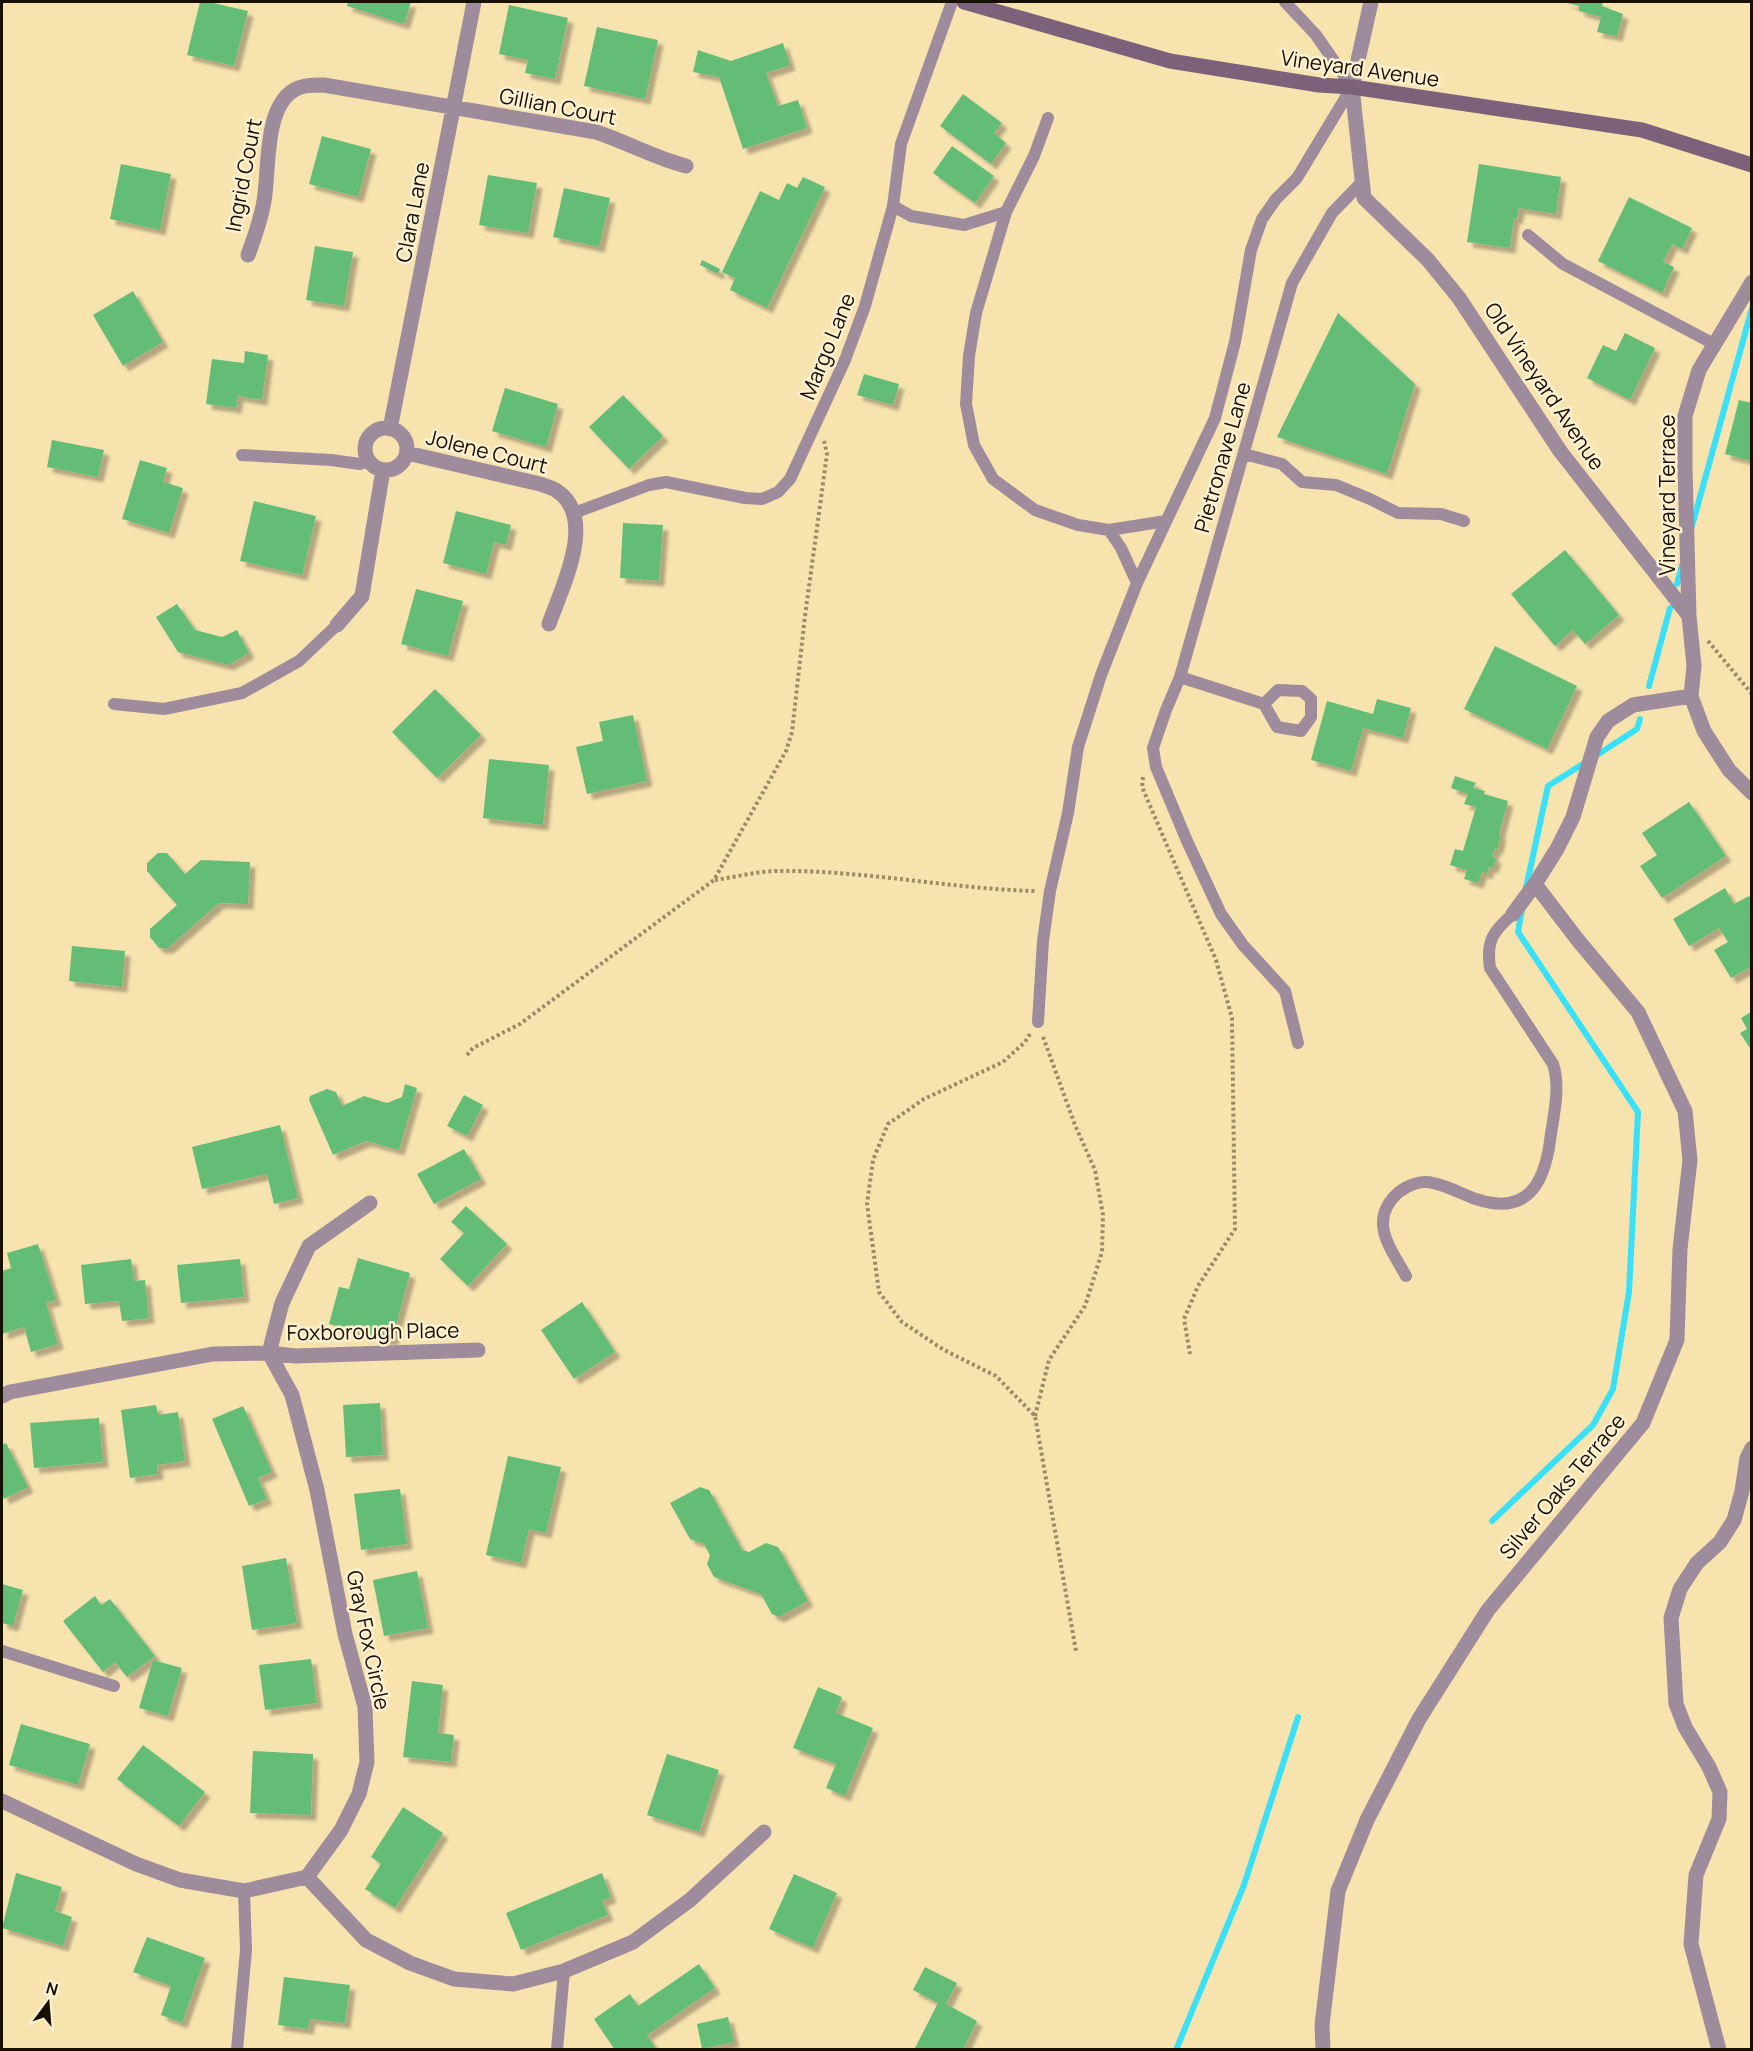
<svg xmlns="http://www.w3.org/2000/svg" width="1753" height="2051" font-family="Manrope,sans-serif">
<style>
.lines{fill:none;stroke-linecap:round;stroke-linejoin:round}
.stream{stroke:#39e0f7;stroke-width:6}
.building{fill:#63bd77;filter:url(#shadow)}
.path{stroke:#9a8b66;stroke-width:4;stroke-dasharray:3 3;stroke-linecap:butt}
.lane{stroke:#9e8b9c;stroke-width:12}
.street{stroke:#9e8b9c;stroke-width:15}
.secondary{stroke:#7b6179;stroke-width:15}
.labels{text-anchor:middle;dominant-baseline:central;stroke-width:5;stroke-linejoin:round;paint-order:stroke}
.street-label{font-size:21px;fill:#171000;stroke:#fdf1d2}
</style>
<defs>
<filter id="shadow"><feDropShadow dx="5.5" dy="5.5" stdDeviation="1.5" flood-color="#0004"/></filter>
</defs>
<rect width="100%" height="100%" fill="#f7e3ae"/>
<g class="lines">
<path class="stream" d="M1692,526L1752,308
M1677,584L1682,565
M1649,686L1670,608
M1594,757L1637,729L1640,719
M1526,888L1548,786L1586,762
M1492,1521L1593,1425L1613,1389L1629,1292L1638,1112L1518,932L1522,909
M1176,2050L1244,1885L1298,1717"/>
</g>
<path class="building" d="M200,2H209L248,11L234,66L187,55Z
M348,2H411L404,24L347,6Z
M1563,2H1603L1602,6L1623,14L1617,36L1597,32L1601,17L1579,11V6Z
M509,5L568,18L555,79L525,73L528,60L499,54Z
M597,27L658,40L645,99L584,86Z
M783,43L790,65L766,73L778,106L798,100L807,128L743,149L719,77L693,72L698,50L731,61Z
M963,94L1002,123L994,133L1006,143L991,164L940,126Z
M322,136L371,149L358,197L309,184Z
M952,146L994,176L975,203L933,173Z
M121,164L171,174L160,230L110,219Z
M1479,164L1561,177L1556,214L1519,208L1517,219L1514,218L1510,248L1467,242Z
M488,175L537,183L528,233L479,225Z
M803,177L825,187L767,308L730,290L735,278L722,272L760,191L779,200L787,183L797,188Z
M564,188L610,198L599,247L553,237Z
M1629,197L1692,228L1682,249L1672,244L1663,262L1674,267L1662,293L1598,261Z
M315,246L353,252L344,306L306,300Z
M702,260L720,269L718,274L700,265Z
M133,291L163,342L123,366L93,315Z
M1338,313L1415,384L1387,474L1277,437Z
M1625,333L1655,348L1630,400L1587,378L1603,345L1616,351Z
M245,351L268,355L262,400L238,396L236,408L206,404L212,359L244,363Z
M864,374L899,384L893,405L857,395Z
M505,388L558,404L546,447L492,431Z
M623,395L663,436L629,469L589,427Z
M1739,400L1752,403V461L1725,454Z
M52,440L104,450L98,477L47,467Z
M140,460L167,468L163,482L183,488L169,533L122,519Z
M254,501L316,516L302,575L240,561Z
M456,511L511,525L506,545L494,542L486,574L443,563Z
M623,523L663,525L659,581L620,578Z
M1565,550L1619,615L1585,644L1573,630L1555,646L1511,594Z
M416,589L463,601L448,656L401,644Z
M177,604L195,630L222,637L237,630L249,653L228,665L178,652L156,617Z
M1495,646L1577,686L1547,749L1464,709Z
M435,689L481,735L437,778L392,732Z
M1377,699L1411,708L1403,738L1363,728L1351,771L1311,760L1327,701L1373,714Z
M633,715L647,781L587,794L576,747L603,741L599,722Z
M489,759L549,765L543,825L483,818Z
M1455,776L1476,783L1473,788L1485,791L1484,794L1508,801L1499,834L1501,835L1497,850L1495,848L1492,857L1496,858L1493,868L1489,867L1487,874L1482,872L1478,883L1464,879L1467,870L1450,865L1455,849L1463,851L1476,807L1464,804L1468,794L1451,788Z
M1689,802L1726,856L1662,898L1640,866L1657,855L1642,833Z
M158,853H167L185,874L201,860L250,862L248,904L219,903L168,948H159L150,937V929L177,905L147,871V863Z
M1725,888L1734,904L1749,896L1752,900V966L1731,978L1714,950L1728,942L1719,928L1689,946L1673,919Z
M72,946L125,951L122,987L69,981Z
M1752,1011V1051L1740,1033L1747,1029L1741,1018Z
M405,1084L417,1088L399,1150L366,1141L333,1155L309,1100L310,1096L327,1089L336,1092L342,1106L364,1096L387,1103L402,1097Z
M464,1095L483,1105L467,1136L447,1126Z
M280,1125L298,1198L274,1204L267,1174L202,1189L192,1147Z
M464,1149L481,1179L434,1204L417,1174Z
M466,1206L507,1244L468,1286L440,1259L464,1233L451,1222Z
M38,1244L56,1300L46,1303L58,1344L31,1352L24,1327L2,1334V1271L11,1268L7,1253Z
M358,1258L410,1273L392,1341L329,1324L339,1287L349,1289Z
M131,1259L134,1281L145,1280L149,1318L122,1321L119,1301L85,1304L81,1265Z
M240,1259L244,1297L181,1303L177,1265Z
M582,1302L615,1352L574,1379L541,1330Z
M380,1403L383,1455L346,1457L343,1405Z
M156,1405L158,1415L178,1412L185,1461L157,1465L158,1474L130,1478L121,1410Z
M243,1406L272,1472L258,1478L267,1499L249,1506L212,1419Z
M99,1418L103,1462L34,1468L30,1423Z
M6,1443L28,1487L4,1499L2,1494V1445Z
M508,1456L561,1467L546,1533L529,1529L521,1563L486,1555Z
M700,1487L709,1490L742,1550L749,1552L766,1543L778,1547L808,1601L779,1617L772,1614L761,1594L714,1577L707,1564L710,1555L704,1544L690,1539L670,1503Z
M400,1489L407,1544L361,1550L354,1494Z
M286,1558L297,1623L252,1630L242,1566Z
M417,1571L428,1628L384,1636L373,1580Z
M2,1584L23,1590L13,1626L2,1623Z
M95,1596L101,1605L110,1599L155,1656L127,1677L115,1662L103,1672L63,1621Z
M311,1659L317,1703L265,1710L259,1665Z
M153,1660L182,1668L168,1716L139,1708Z
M412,1681L443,1685L438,1733L454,1735L451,1762L403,1757Z
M818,1687L842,1697L836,1713L873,1728L845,1796L826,1788L836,1764L793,1748Z
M21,1724L90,1744L78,1785L9,1765Z
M143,1745L205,1792L179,1826L117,1779Z
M253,1751L313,1754L311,1815L250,1813Z
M667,1754L719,1770L699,1832L647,1815Z
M403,1807L443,1833L395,1908L365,1889L381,1864L371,1857Z
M16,1873L62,1887L55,1911L72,1917L63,1946L2,1928Z
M602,1873L611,1897L602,1901L608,1915L521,1950L506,1913Z
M794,1874L837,1893L813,1948L769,1929Z
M147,1937L205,1958L182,2023L161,2015L171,1986L133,1972Z
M699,1964L715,1988L647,2035L655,2047L652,2050H615L594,2019L630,1994L638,2006Z
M925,1967L957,1983L946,2004L977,2021L963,2050H914L938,2003L913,1990Z
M284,1977L350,1985L345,2023L310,2019L308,2029L278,2025Z
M728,2017L734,2042L702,2049L697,2024Z"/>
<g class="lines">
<path class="path" d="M1708,641L1752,694
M1143,777L1142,787L1216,960L1232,1018L1235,1229L1198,1286L1184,1319L1190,1354
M715,880C736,877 758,871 779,871C865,870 950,889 1036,891
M1030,1034L1025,1042L1003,1062L924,1099L888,1124L873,1160L867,1204L879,1292L902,1322L944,1350L996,1376L1035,1416L1076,1651
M467,1055L473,1048L520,1024L714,880L786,751L792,732L805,616L827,454L824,441
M1035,1416L1049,1360L1085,1306L1102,1252L1103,1215L1095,1170L1075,1125L1042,1034"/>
<path class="lane" d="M893,206L911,216L964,225L1006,212L1034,156L1048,118
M1006,212L976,313L969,356L966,404L974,445L993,479L1035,510L1078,525L1109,530L1166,521
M1528,235L1563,264L1714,344
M1244,454L1282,464L1302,482L1336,485L1370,499L1398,513L1441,514L1464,521
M242,455L331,460L360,464L368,461
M574,513L649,485L666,482L745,498L762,499L778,492L790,479L845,360L865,306L893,206L901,144L952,2
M1109,530L1121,548L1137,583
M1180,677L1166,710L1153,748L1156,767L1187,841L1221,914L1243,945L1285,991L1298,1043
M114,704L164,709L242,693L299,661L337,625
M1264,704L1277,727L1301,731L1311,717V699L1302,691L1278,690L1264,704L1180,677L1292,283L1332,213L1362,182
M1038,1022L1043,941L1050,891L1068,813L1078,747L1101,675L1137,583L1215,418L1235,342L1251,250L1262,219L1276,199L1297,178L1352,87L1316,35L1285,2
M1406,1276C1390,1247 1367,1220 1399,1192C1408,1185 1421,1180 1433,1183C1448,1186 1462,1194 1476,1199C1526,1216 1544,1185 1550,1141C1553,1117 1561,1088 1553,1064L1490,968C1486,941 1493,931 1513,914
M2,1651L114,1686
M237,2050L246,1950L244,1891
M557,2050L564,1971"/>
<path class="street" d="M1371,2L1352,87L1364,198L1428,260L1459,298L1560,451L1689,616
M248,255C254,238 261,220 264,201C270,169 262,94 305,86C311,85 318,85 324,85L596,132C627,142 654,158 686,166
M1752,282L1699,370L1685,416V467L1689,616L1694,666L1691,696L1704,731L1729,770L1752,793
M365 449a21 21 0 1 1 42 0a21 21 0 1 1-42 0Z
M390,429L474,2
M407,453L540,484C546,486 553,488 557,491C598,518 561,589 549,624
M337,625L362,596L383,470
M1513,914L1535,884L1557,849L1573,817L1597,737L1608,721L1633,705L1691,696
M370,1203L309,1246L282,1303L269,1353L296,1356L478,1350
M2,1396L10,1392L213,1354L269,1353L292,1395L317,1490L345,1634L365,1707L367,1762L359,1794L341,1830L307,1877L244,1891L180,1880L136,1864L2,1801
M307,1877L366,1940L410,1963L454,1979L513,1984L564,1971L633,1942L690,1900L764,1832
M1323,2050L1322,2025L1338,1891L1367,1820L1419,1719L1488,1610L1643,1423L1677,1340L1680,1249L1690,1160L1685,1111L1638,1012L1577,939L1535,884
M1719,2050L1691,1944L1696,1875L1719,1819L1720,1792L1709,1767L1685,1727L1676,1704L1671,1618L1680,1589L1697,1563L1720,1542L1734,1520L1742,1491L1747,1458L1752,1448"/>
<path class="secondary" d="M964,2L1170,61L1319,85L1352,87L1642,130L1752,165"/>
</g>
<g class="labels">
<g class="street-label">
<text transform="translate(1360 68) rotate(8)">Vineyard Avenue</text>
<text transform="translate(558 106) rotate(11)">Gillian Court</text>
<text transform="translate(243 175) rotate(-79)">Ingrid Court</text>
<text transform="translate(412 212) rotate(-79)">Clara Lane</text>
<text transform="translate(827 346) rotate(-68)">Margo Lane</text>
<text transform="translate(1545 386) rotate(56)">Old Vineyard Avenue</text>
<text transform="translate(487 451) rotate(14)">Jolene Court</text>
<text transform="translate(1222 457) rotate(-74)">Pietronave Lane</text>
<text transform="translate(1667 495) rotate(-90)">Vineyard Terrace</text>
<text transform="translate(373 1331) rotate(-1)">Foxborough Place</text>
<text transform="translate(1562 1486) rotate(-50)">Silver Oaks Terrace</text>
<text transform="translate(369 1640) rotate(78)">Gray Fox Circle</text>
</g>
</g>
<rect width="1753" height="2051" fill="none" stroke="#171000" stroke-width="6"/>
<g transform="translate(48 2003) rotate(16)" stroke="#fdf1d2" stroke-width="4.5" paint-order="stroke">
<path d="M0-4.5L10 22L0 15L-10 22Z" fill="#171000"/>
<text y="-9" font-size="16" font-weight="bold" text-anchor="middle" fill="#171000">N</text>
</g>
</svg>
